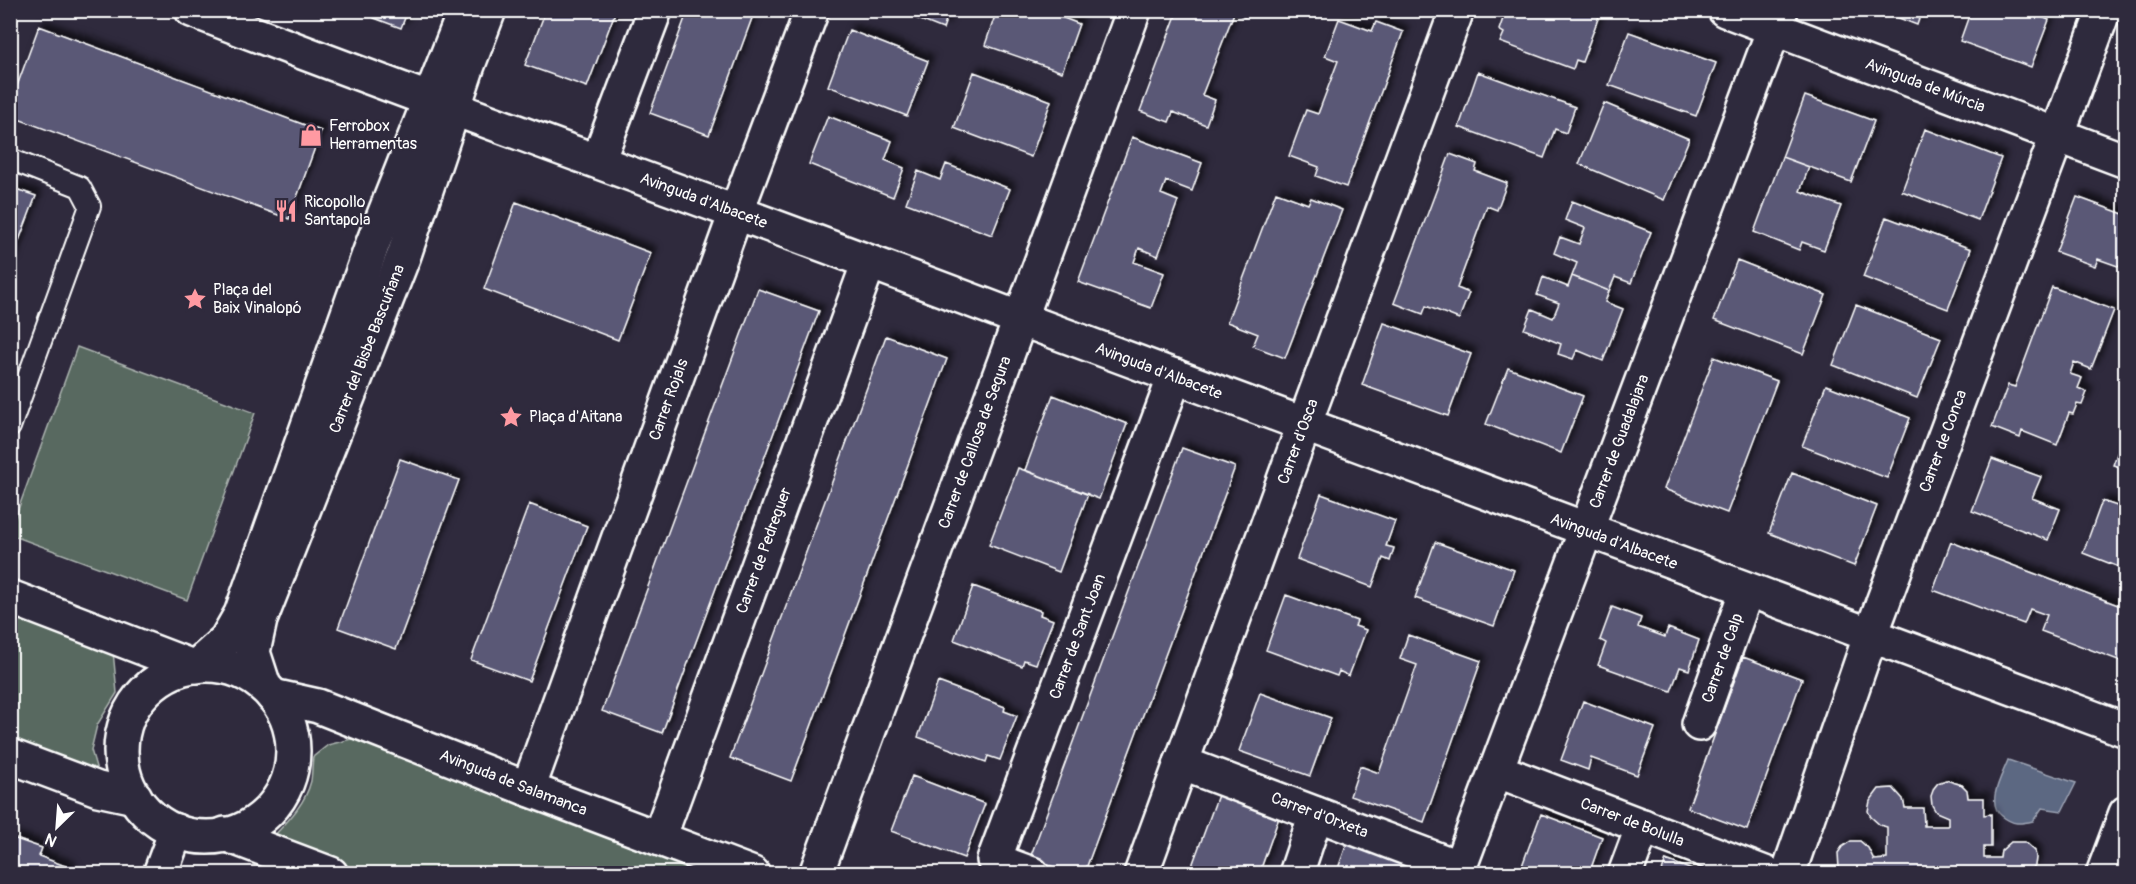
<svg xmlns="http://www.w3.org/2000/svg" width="2136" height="884" font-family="Pangolin,sans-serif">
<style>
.green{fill:#596961;stroke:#acb4b0;stroke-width:1.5}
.water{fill:#5c6782;stroke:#9da4b4;stroke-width:1.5}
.building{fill:#5a5876;stroke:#fff;stroke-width:1.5;filter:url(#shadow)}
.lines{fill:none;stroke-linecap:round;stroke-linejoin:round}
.lane-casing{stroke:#fff;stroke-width:24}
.street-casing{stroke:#fff;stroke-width:38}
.secondary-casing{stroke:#fff;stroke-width:38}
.lane{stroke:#2f2a3d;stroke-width:20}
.street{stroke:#2f2a3d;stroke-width:33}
.secondary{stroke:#2f2a3d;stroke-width:33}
.labels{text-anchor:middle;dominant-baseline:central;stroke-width:4.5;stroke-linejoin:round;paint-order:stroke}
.street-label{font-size:16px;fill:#fff;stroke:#2f2a3d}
.poi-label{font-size:16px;fill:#fff;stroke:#2f2a3d;text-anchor:start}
</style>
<defs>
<filter id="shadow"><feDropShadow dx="5.5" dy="-5.5" stdDeviation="3" flood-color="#0009"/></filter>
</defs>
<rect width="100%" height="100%" fill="#2f2a3d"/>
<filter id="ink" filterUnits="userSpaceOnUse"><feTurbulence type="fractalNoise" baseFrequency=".0167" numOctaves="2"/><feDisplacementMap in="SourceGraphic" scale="12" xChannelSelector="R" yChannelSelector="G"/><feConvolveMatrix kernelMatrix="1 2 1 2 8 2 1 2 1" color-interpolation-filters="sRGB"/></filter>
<g filter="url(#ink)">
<path class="green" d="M77,347L255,413L187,600L11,535V529Z
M10,613L113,651L117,693L97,725L91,750L98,774L11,742Z
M355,738L717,873H359L270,840C286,823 305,805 311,781C312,774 312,765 313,757L328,745Z"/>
<path class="water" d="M2008,760L2076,783L2062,811L2042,808L2033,821C2020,824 2013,825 2002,816C1985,803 2002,776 2008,760Z"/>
<path class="building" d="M377,10H408L401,28L374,18Z
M546,10H616L587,87L525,65Z
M688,10H755L709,135L650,113Z
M895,10H949L943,29Z
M997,10H1043L1079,24L1062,72L985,45Z
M1178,10H1247L1245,17L1234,13L1202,95L1215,100L1206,125L1173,112L1169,122L1140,111Z
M1506,10H1582L1599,16L1582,62L1576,60L1573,69L1500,42L1504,33L1499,30Z
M1878,10H1922L1917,25Z
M1971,10H2025L2049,20L2031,67L1960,41Z
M1339,19L1372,31L1376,22L1403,32L1346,187L1316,176L1319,167L1289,156L1306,110L1318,114L1338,61L1325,56Z
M39,26L321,131L289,219L10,116V105Z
M849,30L928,61L907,116L828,86Z
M1629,32L1716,63L1696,116L1609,85Z
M974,72L1051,101L1031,157L954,128Z
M1478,72L1575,107L1566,133L1555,129L1544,158L1459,127Z
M1805,96L1874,121L1851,182L1782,157Z
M1604,103L1689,139L1664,200L1579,164Z
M828,116L892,141L885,160L904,168L893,197L809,164Z
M1925,129L2001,158L1978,220L1902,191Z
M1132,137L1202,163L1192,191L1166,181L1161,194L1178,201L1158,256L1139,248L1134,262L1164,273L1151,308L1078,282Z
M1450,154L1477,164L1475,171L1507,183L1497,210L1487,206L1457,288L1469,293L1459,319L1426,306L1423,314L1394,303Z
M1782,157L1809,167L1800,191L1841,206L1824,250L1802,242L1799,250L1754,232Z
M946,164L1010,189L992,235L906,203L918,171L940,180Z
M10,187L36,196L10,264Z
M1276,192L1308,204L1311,198L1342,210L1285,358L1253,346L1258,334L1227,322Z
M2077,197L2126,215V269L2098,259L2095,266L2056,252Z
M1572,201L1651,232L1631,283L1615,277L1609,291L1572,276L1577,263L1554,253L1560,237L1579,244L1585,228L1565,220Z
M516,202L651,253L618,340L484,289Z
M1886,217L1971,249L1948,309L1863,277Z
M1737,260L1826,295L1803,354L1714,320Z
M1572,276L1609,291L1605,302L1623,309L1603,361L1577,350L1573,359L1558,354L1561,344L1524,329L1532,309L1553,318L1559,303L1537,295L1543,277L1568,287Z
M2052,287L2114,310L2091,369L2074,362L2070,374L2082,378L2078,388L2087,392L2082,405L2077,404L2073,414L2069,413L2057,445L2022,431L2020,438L1992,427L2008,385L2015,387Z
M758,289L819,311L662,733L602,711Z
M1856,305L1941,338L1917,398L1833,365Z
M1384,323L1471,354L1448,416L1362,385Z
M886,336L947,359L791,781L730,758Z
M1714,357L1777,381L1727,513L1664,489Z
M1508,368L1583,396L1561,453L1486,424Z
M1826,385L1910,418L1887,478L1802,446Z
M1053,395L1127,424L1099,499L1025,470Z
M2126,429V469L2113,465Z
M1182,448L1235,467L1084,874H1072L1030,858Z
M400,459L459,480L396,649L338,628Z
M1992,459L2041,477L2032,498L2060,509L2048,540L1972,511Z
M1018,468L1088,494L1059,572L989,545Z
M1792,473L1877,506L1854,566L1769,533Z
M1321,494L1395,521L1386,546L1394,548L1390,561L1383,558L1372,587L1297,559Z
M2102,501L2126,509V575L2122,574L2124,569L2083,553Z
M529,504L587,526L529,681L471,660Z
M1435,542L1514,570L1494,626L1415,598Z
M1951,542L2126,608V663L2041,631L2047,615L2030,609L2024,624L1933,590Z
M973,586L1041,611L1040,615L1053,620L1036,664L1024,660L1022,666L954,640Z
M1286,595L1357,621L1355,626L1366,630L1349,676L1339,671L1337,676L1266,650Z
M1612,607L1641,618L1638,627L1665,637L1668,628L1699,640L1689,670L1680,667L1671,691L1598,665L1606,643L1600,640Z
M1408,635L1481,661L1424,822L1350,796L1360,766L1379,773L1417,665L1400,659Z
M1743,657L1802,679L1747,830L1688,808Z
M938,682L1005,707L1004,711L1017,716L1000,760L988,756L986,762L918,737Z
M1260,693L1331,718L1310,776L1239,751Z
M1583,701L1655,728L1637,775L1591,758L1588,770L1561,760Z
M912,776L985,804L964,858L891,831Z
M1946,780L1962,785L1967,790L1968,798H1984V815L1991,814V847H1984V858H2000L2001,851L2011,842H2025L2035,851L2036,858L2035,865L2029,874H1843L1839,868L1838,853L1842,847L1851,841H1860L1868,848L1874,860L1887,859V827L1880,825L1871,817L1868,811L1870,801L1879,789L1893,788L1903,799L1905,808H1923L1924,826H1948V817L1936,812L1932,805L1931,796L1934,788L1938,783Z
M1221,787L1282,809L1259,874H1189Z
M1541,814L1602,837L1589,874H1519Z
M1351,832L1412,855L1406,874H1336Z
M10,837L42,848L39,856L68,867L71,874H10Z
M1666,860L1703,874H1661Z"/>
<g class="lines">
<g class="lane-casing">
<path id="lane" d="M10,159L80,187L90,206L10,427"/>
</g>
<g class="street-casing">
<g id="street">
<path id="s1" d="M192,10C466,116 744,213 1018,318C1386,457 1755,595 2126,730"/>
<path id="s2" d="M1725,10L2126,161"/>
<path d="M598,161L655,10"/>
<path d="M197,666L226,640L241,614L373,243L460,23"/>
<path id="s3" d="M264,686L253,652L260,620L404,255L468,65L489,10"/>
<path id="s4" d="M1699,724L1746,592"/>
<path id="s5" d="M1181,763L1460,868"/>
<path id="s6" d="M1496,770L1767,874"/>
<path id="s7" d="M528,789L736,213L812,10"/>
<path id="s8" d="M659,838L869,262"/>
<path d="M160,874L176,831"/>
<path id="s9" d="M816,874L1134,10"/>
<path id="s10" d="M1032,874L994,860L1175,376"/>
<path id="s11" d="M1141,874L1293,455L1457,10"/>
<path d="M1296,874L1316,814"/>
<path id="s12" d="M1457,874L1781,10"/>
<path d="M1625,874L1643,826"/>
<path id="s13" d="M1788,874L1870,637L2104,10"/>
<path d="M2103,874L2126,813"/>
</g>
</g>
<g class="secondary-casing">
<g id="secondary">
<path d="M10,597L190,666"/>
<circle cx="207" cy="751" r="86"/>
<path id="s14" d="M273,696L318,706L528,789L753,874"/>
<path d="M10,756L98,789L135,797"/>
<path d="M225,834L331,874"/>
</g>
</g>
<use href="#lane" class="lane"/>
<use href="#street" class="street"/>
<use href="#secondary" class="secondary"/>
</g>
</g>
<defs>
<g id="shop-bare" transform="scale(1.8)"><path d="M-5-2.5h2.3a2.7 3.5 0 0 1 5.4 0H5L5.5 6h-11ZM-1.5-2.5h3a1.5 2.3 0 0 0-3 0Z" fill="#ff9aa2" stroke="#2f2a3d" stroke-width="2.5" paint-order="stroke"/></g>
<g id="restaurant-bare" transform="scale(1.8)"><path d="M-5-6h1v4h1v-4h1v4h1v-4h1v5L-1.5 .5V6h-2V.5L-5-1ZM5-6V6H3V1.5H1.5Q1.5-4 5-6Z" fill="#ff9aa2" stroke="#2f2a3d" stroke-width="2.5" paint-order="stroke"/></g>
<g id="sight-bare" transform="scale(1.8)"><path d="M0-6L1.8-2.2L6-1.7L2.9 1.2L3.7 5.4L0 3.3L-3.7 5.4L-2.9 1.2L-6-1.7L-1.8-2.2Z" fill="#ff9aa2" stroke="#2f2a3d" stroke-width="2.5" paint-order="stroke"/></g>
</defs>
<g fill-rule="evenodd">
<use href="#shop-bare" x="311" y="135"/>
<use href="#restaurant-bare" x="286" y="211"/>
<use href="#sight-bare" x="195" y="299"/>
<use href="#sight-bare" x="511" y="417"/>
</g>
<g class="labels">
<g class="street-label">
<text stroke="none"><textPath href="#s2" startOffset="214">Avinguda de Múrcia</textPath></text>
<text stroke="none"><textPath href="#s1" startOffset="546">Avinguda d'Albacete</textPath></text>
<text stroke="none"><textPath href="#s3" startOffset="360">Carrer del Bisbe Bascuñana</textPath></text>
<text stroke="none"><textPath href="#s1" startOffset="1032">Avinguda d'Albacete</textPath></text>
<text stroke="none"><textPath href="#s7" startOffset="414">Carrer Rojals</textPath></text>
<text stroke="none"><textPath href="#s13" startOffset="460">Carrer de Conca</textPath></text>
<text stroke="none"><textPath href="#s9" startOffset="460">Carrer de Callosa de Segura</textPath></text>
<text stroke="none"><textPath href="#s11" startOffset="460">Carrer d'Osca</textPath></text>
<text stroke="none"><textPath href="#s12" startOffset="462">Carrer de Guadalajara</textPath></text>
<text stroke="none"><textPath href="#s1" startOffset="1518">Avinguda d'Albacete</textPath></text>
<text stroke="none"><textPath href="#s8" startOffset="306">Carrer de Pedreguer</textPath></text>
<text stroke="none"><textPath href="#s10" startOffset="279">Carrer de Sant Joan</textPath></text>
<text stroke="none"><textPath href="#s4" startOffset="70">Carrer de Calp</textPath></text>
<text stroke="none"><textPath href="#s14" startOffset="256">Avinguda de Salamanca</textPath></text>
<text stroke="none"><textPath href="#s5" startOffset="148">Carrer d'Orxeta</textPath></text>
<text stroke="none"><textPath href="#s6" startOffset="146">Carrer de Bolulla</textPath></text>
</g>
<g class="poi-label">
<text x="329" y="126">Ferrobox<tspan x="329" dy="18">Herramentas</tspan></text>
<text x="304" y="202">Ricopollo<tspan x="304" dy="18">Santapola</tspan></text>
<text x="213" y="290">Plaça del<tspan x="213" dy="18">Baix Vinalopó</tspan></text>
<text x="529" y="417">Plaça d'Aitana</text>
</g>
</g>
<rect width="2136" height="884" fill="none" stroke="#2f2a3d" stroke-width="36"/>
<rect x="18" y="18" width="2100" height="848" fill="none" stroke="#fff" stroke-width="2" filter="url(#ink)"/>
<g transform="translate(57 827) rotate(205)" stroke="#2f2a3d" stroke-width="4.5" paint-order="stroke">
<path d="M0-4.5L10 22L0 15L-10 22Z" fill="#ffffff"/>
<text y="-9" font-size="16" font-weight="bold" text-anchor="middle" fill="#ffffff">N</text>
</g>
</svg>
